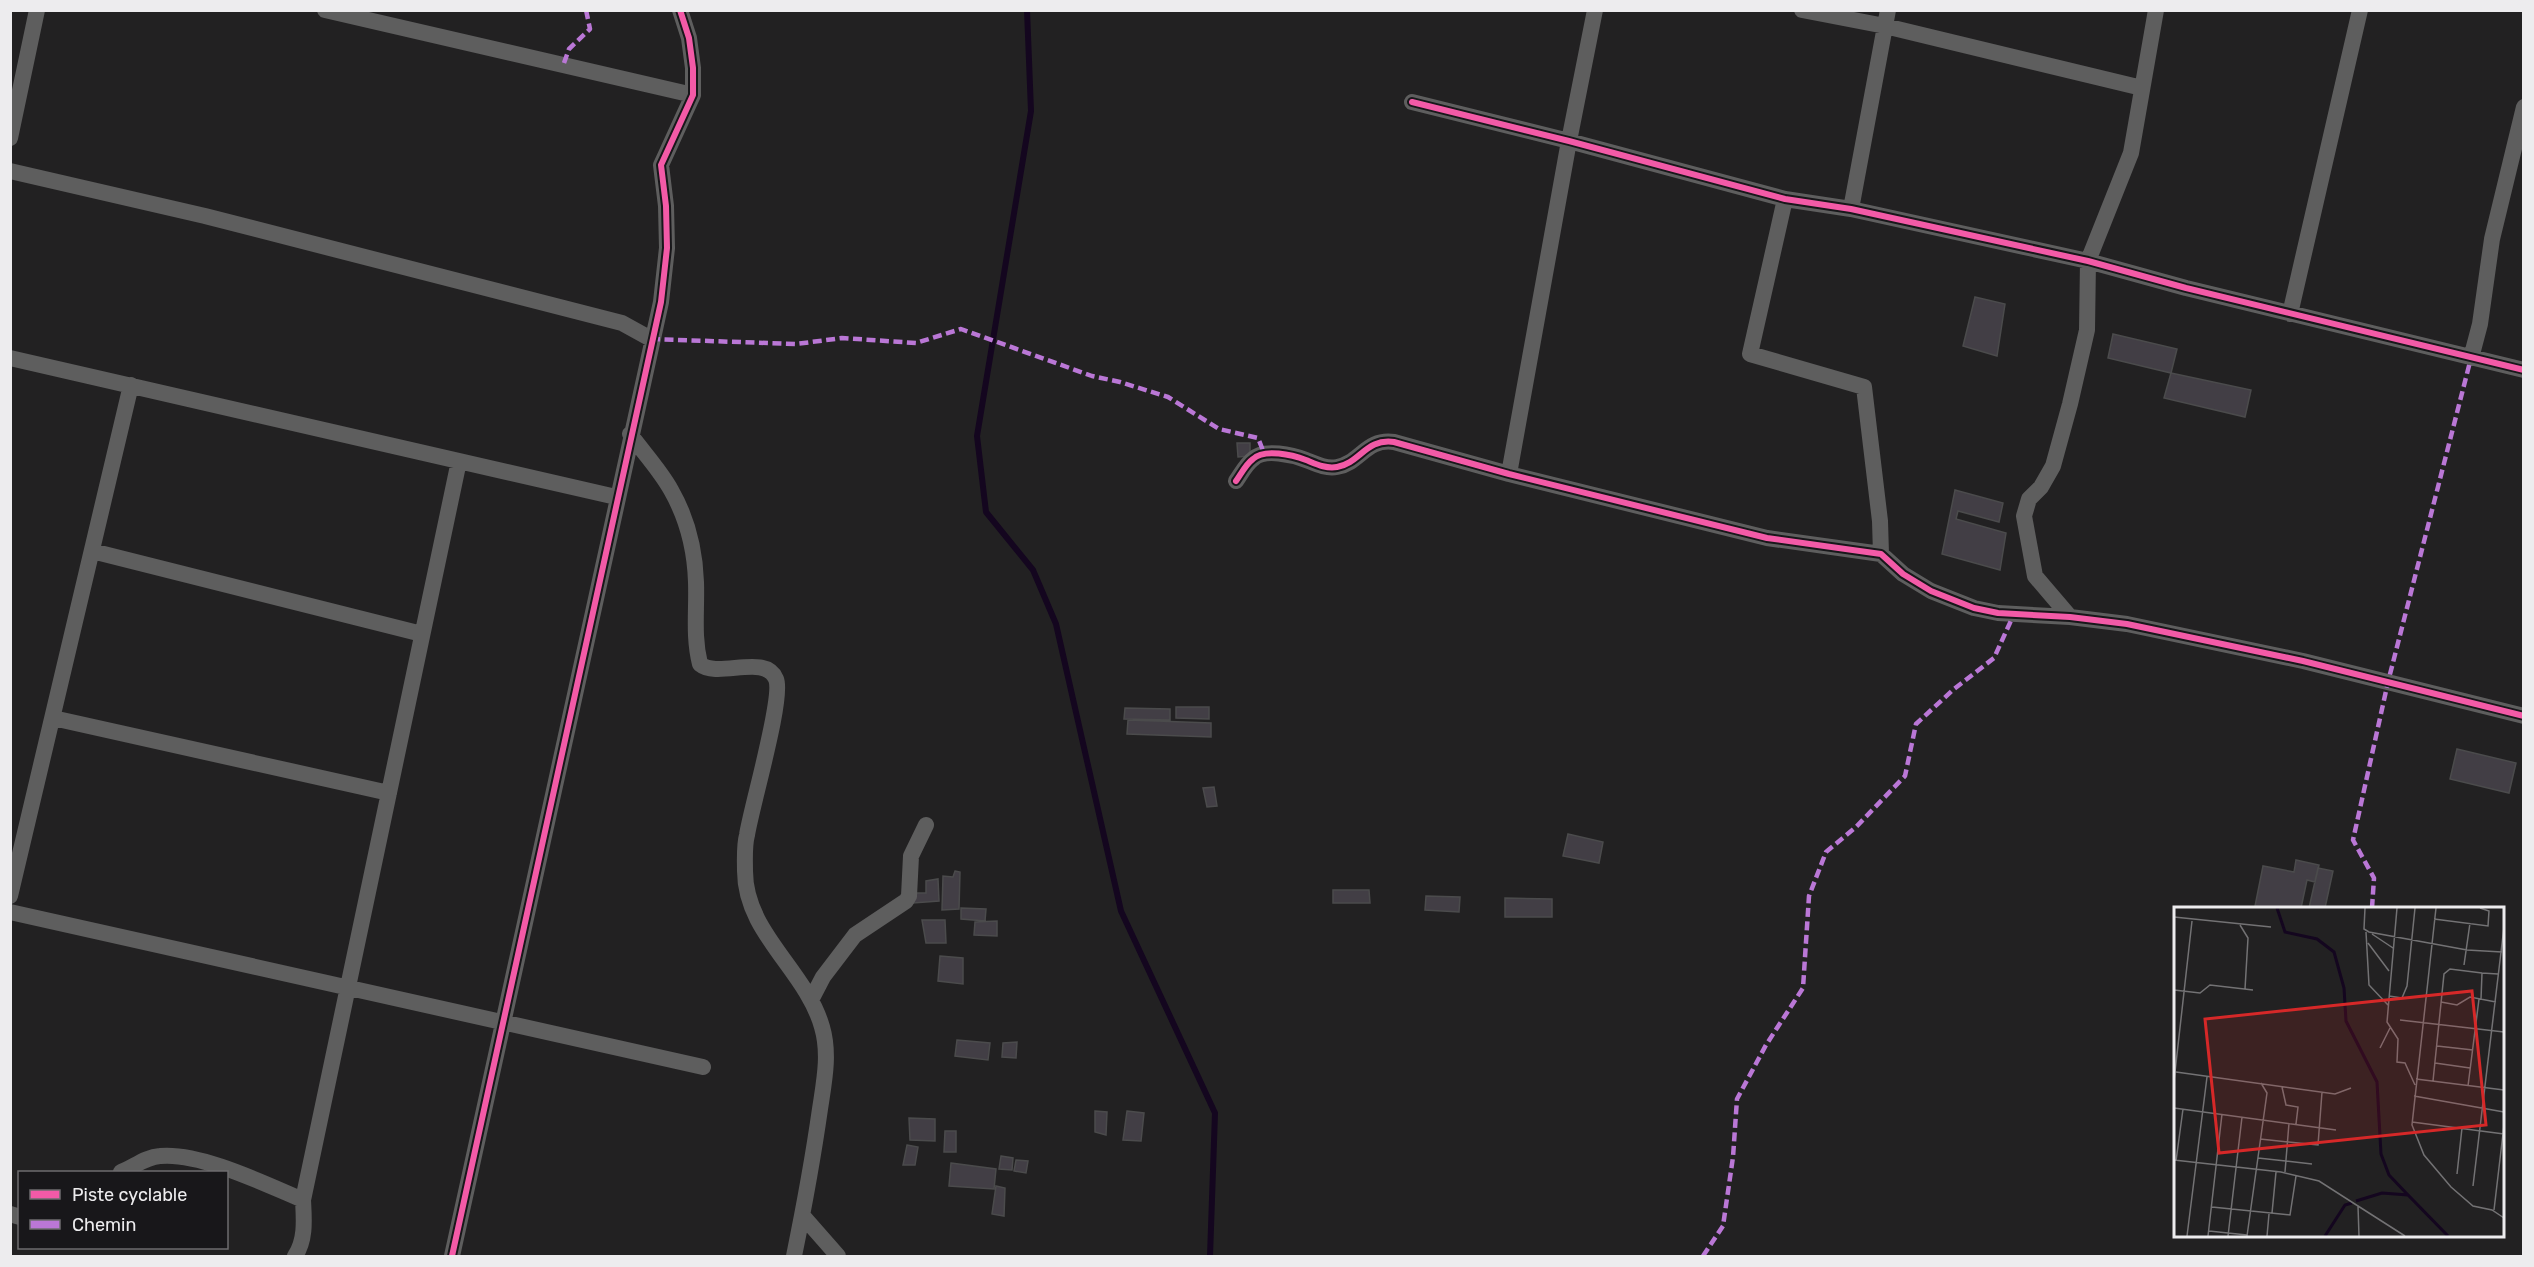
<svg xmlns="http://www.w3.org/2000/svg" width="2534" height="1267" font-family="Rubik,sans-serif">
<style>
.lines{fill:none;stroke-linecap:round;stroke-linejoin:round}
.stream{stroke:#14061f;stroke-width:6}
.building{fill:#423e45;stroke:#4b4b4c;stroke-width:1.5}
.street{stroke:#5e5e5e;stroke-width:16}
.quiet{stroke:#ba77d6;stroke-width:4.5;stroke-dasharray:9 4.5;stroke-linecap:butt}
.cycleway-casing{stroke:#18171a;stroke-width:10}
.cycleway{stroke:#f35aa7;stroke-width:6}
.inset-river{fill:none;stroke:#14061f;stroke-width:3}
.inset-road{fill:none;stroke:#737274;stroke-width:1.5}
.view{fill:#d62828;fill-opacity:0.15;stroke:#d62828;stroke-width:3}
.inset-edge{fill:none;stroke:#edecee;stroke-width:3}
</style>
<rect width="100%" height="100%" fill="#222122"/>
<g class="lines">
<path class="stream" d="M1027,10L1031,111L977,436L986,512L1033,570L1056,624L1121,911L1215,1113L1210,1256"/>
</g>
<path class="building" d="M1975,297L2005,304L1997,356L1963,346Z
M2113,334L2177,349L2171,373L2108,358Z
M2171,373L2251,390L2245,417L2164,398Z
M1237,443H1250V456L1238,457Z
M1955,490L2003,503L1999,522L1958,511L1956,519L2006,533L2000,570L1942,554Z
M1176,707H1209V719L1176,718Z
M1125,708L1170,709V720L1124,719Z
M1128,720L1211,723V737L1127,734Z
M2457,749L2516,763L2509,793L2450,779Z
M1214,787L1217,806L1207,807L1203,788Z
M1568,834L1603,842L1599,863L1563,856Z
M2296,860L2319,865L2315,882L2307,880L2301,908H2306H2271L2255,906L2263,866L2294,872Z
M2318,868L2333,871L2325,908H2309Z
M955,871L960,872L959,909L942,910L943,876L953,877Z
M938,879L939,901L913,903V893H926V881Z
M1333,890H1369L1370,903H1333Z
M1426,896L1460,897L1459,912L1425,910Z
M1505,898L1552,899V917H1505Z
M961,908L986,909L985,921L961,919Z
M922,920H945L946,943H926Z
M997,921V936L974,935L975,922Z
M940,956L963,958V984L938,981Z
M957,1040L990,1043L988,1060L955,1056Z
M1017,1042L1016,1058L1002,1057L1003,1043Z
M1095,1111L1107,1112L1106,1135L1095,1132Z
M1127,1111L1144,1113L1141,1141L1123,1140Z
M909,1118L935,1119V1141L910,1140Z
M945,1131H956V1152H944Z
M907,1145L918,1147L915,1165H903Z
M1001,1156L1013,1158L1012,1170L999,1169Z
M1016,1160L1028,1161L1026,1173L1014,1171Z
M951,1163L996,1169L994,1189L949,1186Z
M996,1186L1005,1188L1004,1216L992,1214Z"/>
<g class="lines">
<path class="street" d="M325,10L693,95
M1802,10L1885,26L2142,88
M1412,102L1569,141L1785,199L1851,209L2088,261L2186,288L2524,370
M10,138L37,10
M10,171L205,216L622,323L651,339
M1785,199L1750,354L1864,387L1880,521L1881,554
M1851,209L1888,10
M2290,314L2360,10
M10,358L616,497
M2471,358L2480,324L2492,239L2524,107
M630,434C643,452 660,470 671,490C687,518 695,550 696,582C697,611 693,636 700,664C718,679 765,653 776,679C784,697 751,808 747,835C744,846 745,859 745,871C745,933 806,970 822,1027C830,1054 824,1082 820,1109C813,1158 804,1207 794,1256
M1509,474L1569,141L1595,10
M1236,481C1241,474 1246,464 1253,459C1264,448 1293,455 1306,460C1316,464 1326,469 1337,467C1360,463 1366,438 1394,442L1509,474L1767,538L1881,554L1903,574L1931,591L1974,608L1998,613L2070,617L2127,624L2303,661L2524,716
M92,551L422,634
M2070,617L2035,576L2024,516L2029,499L2041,487L2053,466L2070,404L2087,330L2088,261L2131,153L2156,10
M53,718L389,793
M10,896L131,385
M10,912L703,1067
M811,1000L823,977L855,935L906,901L909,896L911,856L926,825
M121,1172C134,1167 145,1157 160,1156C200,1152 265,1184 303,1200
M10,1214L20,1217
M802,1215L838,1256
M295,1256C306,1240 304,1219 303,1200L459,461
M452,1256L661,302L667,248L666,206L661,165L693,95V68L689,38L680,10"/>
<path class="quiet" d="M564,63L569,49L590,29L586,10
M651,339L796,344L842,338L916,343L961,329L1092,376L1120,382L1168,397L1219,429L1258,438L1264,453
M2372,908L2374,878L2353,840L2388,682L2471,358
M1703,1256L1723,1226L1733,1157L1737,1099L1766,1045L1803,988L1809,896L1826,852L1856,827L1905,776L1916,724L1954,689L1994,658L2014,614"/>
<g class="cycleway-casing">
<path id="cycleway" d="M1412,102L1569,141L1785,199L1851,209L2088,261L2186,288L2524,370
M1236,481C1241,474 1246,464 1253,459C1264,448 1293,455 1306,460C1316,464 1326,469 1337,467C1360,463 1366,438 1394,442L1509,474L1767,538L1881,554L1903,574L1931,591L1974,608L1998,613L2070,617L2127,624L2303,661L2524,716
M452,1256L661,302L667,248L666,206L661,165L693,95V68L689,38L680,10"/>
</g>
<use href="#cycleway" class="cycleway"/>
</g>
<g transform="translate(2174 907)">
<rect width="330" height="330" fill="#222122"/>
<path class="inset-river" d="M103,1L111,25L143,32L160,45L170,81L172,114L203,175L207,247L215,268L234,288M182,294L208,286L234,288L274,329M151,329L171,298L178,296"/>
<path class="inset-road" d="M191,1L190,22L195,25L293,43L328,45M223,1L213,115L224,132L223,155L231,156L241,178M262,1L238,218L250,248L277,280L299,299L318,303L330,311M0,10L97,20M260,12L314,19L315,4L306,1M66,18L74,31L71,82M192,25L195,78L214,98M198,27L219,41M194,36L215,64M290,58L296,16M0,83L26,86L36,78L79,83M215,89L228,91L233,79L241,1M307,92L308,66L324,67M267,95L283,98L296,90L322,95M226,113L330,125M263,139L299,143M206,141L216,121M261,156L296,161M2,165L161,187L177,181M242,172L330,183M0,174L18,14M259,174L270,67L276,62L308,66M294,179L305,92M108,180L112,198L124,200L122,217M240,189L330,205M0,201L162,223M238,215L330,227M86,232L144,238L148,185M84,251L138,257M0,253L107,265L145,274L184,299L185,329M2,254L9,202M111,265L115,216M283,267L288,221M299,279L330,20M184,299L231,329M38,300L116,308L122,269M320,303L330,218M98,306L102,265M35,324L73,328M13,329L33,170M34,329L48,207M54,329L68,210M73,329L93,186L87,176M93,329L95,307"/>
<path class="view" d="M298,84L312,218L45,246L31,112Z"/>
<rect width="330" height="330" class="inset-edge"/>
</g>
<rect width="2534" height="1267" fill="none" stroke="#edecee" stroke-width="24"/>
<rect x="18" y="1171" width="210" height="78" fill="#18171a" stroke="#6d6c6f" stroke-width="1.5"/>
<rect x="30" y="1190" width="30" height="9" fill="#f35aa7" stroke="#6d6c6f" stroke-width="1.5"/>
<text x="72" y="1201" font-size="18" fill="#edecee">Piste cyclable</text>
<rect x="30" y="1220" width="30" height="9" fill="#ba77d6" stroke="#6d6c6f" stroke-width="1.5"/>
<text x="72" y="1231" font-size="18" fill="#edecee">Chemin</text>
</svg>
